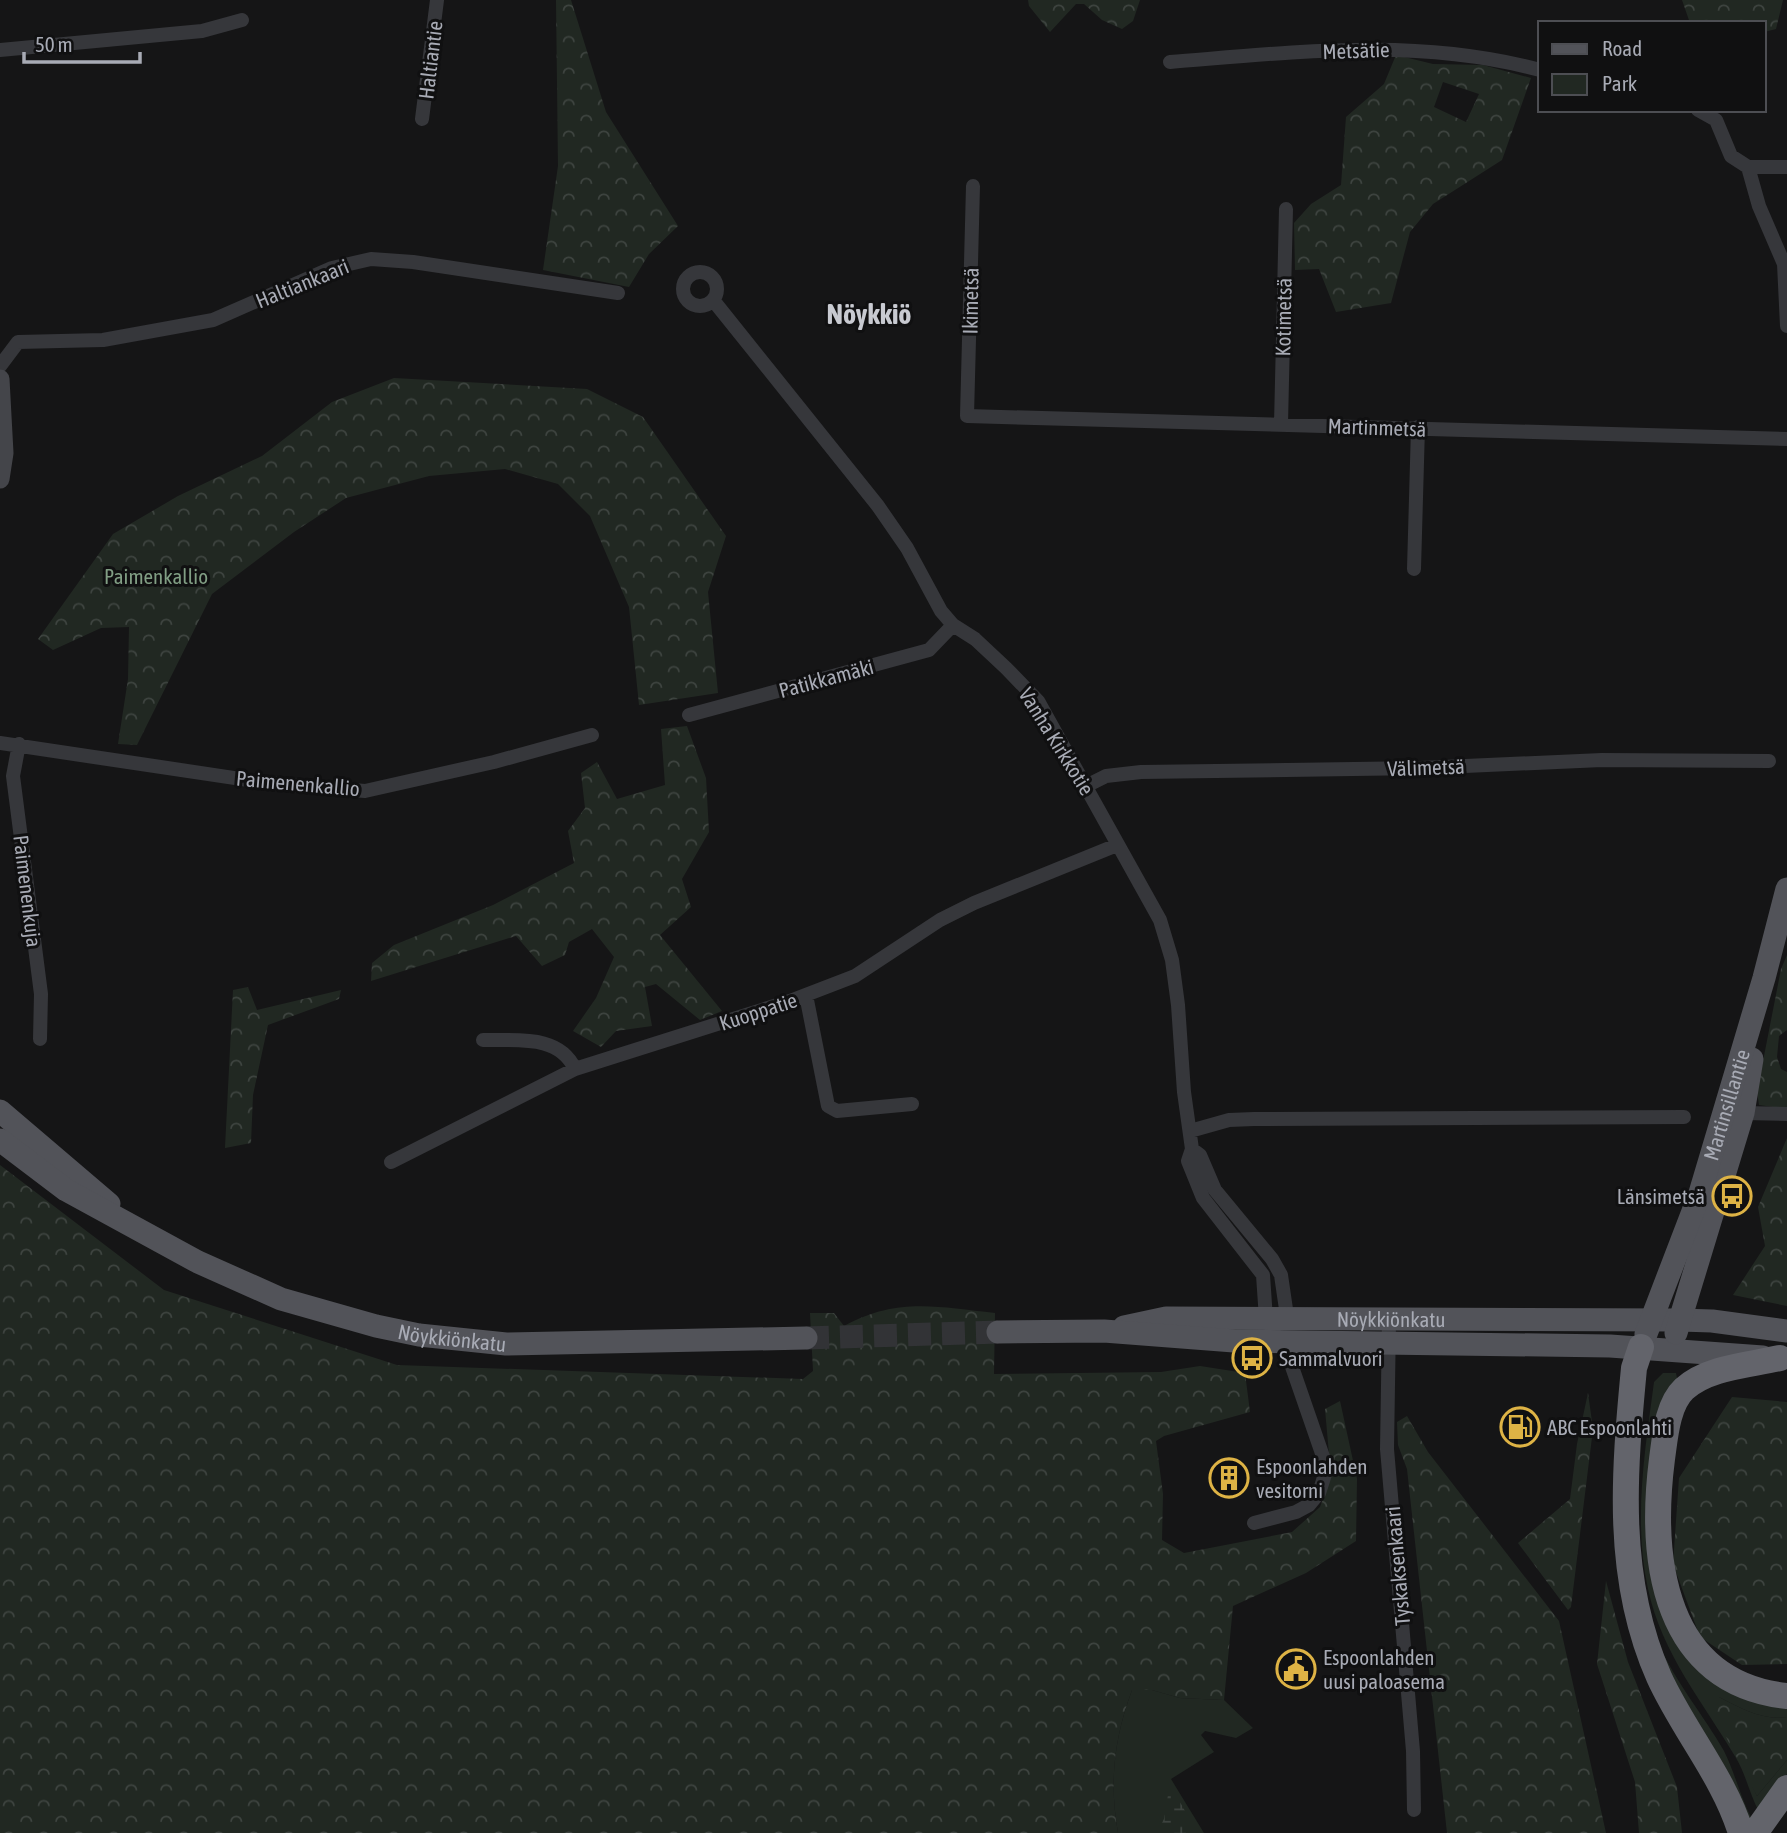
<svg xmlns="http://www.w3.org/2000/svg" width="1787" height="1833" font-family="'Asap Condensed',sans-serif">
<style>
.green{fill:#212822}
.forest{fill:url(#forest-crowns);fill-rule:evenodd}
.wetland{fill:url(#wetland-marsh)}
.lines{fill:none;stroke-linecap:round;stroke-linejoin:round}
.primary-tunnel{stroke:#323336;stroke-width:23;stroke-dasharray:23 11;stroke-linecap:butt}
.street{stroke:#36373b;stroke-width:14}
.secondary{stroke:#44454a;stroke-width:19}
.primary{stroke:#525359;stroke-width:23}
.highway{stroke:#63646b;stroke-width:26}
.labels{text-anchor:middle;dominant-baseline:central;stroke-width:6;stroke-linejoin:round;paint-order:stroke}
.street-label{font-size:21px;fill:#a8abb5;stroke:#101011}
.park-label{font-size:21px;fill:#819e84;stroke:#101011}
.poi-label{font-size:21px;fill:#a8abb5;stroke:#101011;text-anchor:start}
.district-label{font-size:28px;font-weight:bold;fill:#c8cad1;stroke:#101011}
</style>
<defs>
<pattern id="forest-crowns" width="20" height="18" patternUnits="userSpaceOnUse" patternTransform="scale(1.75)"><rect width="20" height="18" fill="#212822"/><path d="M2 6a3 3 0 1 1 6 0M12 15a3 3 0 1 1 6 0" fill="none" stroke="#3e4440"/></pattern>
<pattern id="wetland-marsh" width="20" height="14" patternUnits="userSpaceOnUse" patternTransform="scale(1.75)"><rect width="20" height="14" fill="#212822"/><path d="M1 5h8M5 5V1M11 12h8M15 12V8" fill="none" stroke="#3e4440"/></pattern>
</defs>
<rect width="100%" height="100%" fill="#151516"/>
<path class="green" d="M1663,1373H1676L1678,1383L1670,1390L1671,1630L1787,1706V1717C1763,1721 1740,1708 1719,1697L1741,1761L1757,1796L1787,1760V1774L1759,1812C1750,1795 1746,1775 1736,1758C1703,1702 1662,1654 1648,1589C1633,1521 1645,1450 1654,1382Z
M1640,1376L1645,1380C1639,1470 1623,1556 1658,1642C1675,1682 1703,1714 1724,1751C1736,1774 1745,1816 1762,1833H1748C1722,1773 1685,1718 1658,1658C1621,1572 1624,1467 1640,1376Z
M1132,1690H1152L1180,1698L1224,1700L1253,1728L1236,1738L1205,1731L1201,1735L1214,1752L1171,1779L1204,1833H1118C1109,1783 1114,1738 1132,1690Z"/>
<path class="forest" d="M556,0H571L606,112L678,226L649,254L629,287L543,270L558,166Z
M1028,0H1140L1133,21L1122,29L1102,20L1084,4H1076L1050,32L1029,6Z
M1682,0H1783L1776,29L1764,32V23H1690Z
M1396,55L1433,64L1483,65L1531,78L1502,160L1433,204L1410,232L1391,303L1336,312L1319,269L1295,270L1294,223L1311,204L1341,185L1346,117L1384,84ZM1443,82L1479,94L1466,122L1434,107Z
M394,378L587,389L643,417L726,536L708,592L718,693L639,705L629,607L590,516L558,484L505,469L429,476L346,498L294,532L212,594L137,745L118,744L128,679L129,627L101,628L53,650L38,639L113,534L178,496L262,456L332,402Z
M687,726L706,778L709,832L682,879L691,907L660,935L722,1011L700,1020L656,984L645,987L652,1026L616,1031L601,1047L573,1031L596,998L614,957L592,929L569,942L565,955L542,966L516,936L371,981L372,963L394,945L493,905L574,863L568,831L585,808L581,773L597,762L617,799L665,785L661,729Z
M1787,955V1030L1779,1036L1777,1057L1781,1069L1787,1072V1109L1759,1105L1757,1092L1781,969Z
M248,987L257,1010L341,990L339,999L268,1025L253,1095L251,1143L225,1148L233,990Z
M1787,1138V1306L1733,1295L1765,1246L1758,1207Z
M0,1165L164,1290L397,1365L803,1379L813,1371L810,1313H834L844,1326C898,1297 936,1307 995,1313L994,1374L1161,1372L1200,1366L1245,1373L1250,1412L1164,1436L1156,1441L1163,1494L1162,1540L1184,1553L1292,1532L1320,1507L1331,1476L1325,1409L1340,1401L1357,1479L1356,1541L1306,1573L1233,1606L1224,1700L1180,1698L1152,1690H1132C1114,1738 1109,1783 1118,1833H0Z
M1588,1393L1593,1429L1571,1607L1568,1610L1518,1543L1570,1499L1577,1444Z
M1732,1397L1787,1402V1664L1742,1665L1700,1637L1673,1564L1679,1478Z
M1407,1416L1428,1452L1559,1621L1606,1833H1447L1407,1469L1398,1445L1397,1422Z
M1606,1581L1628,1662L1677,1787L1682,1833H1639L1635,1782L1597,1664Z
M1719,1697C1740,1708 1763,1721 1787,1717V1760L1757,1796L1706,1699Z"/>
<path class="wetland" d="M1172,1788L1185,1811L1186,1833H1157L1164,1819L1169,1789Z"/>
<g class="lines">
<path class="primary-tunnel" d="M806,1338L998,1332"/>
<path class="street" d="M0,50L202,31L242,20
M1170,62C1296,52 1417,37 1540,70
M1698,110L1716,120L1731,156L1748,167L1759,206L1784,264L1787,326
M422,119L437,0
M1748,167H1787
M973,186L967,416L1787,439
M683 289a17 17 0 1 1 34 0a17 17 0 1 1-34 0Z
M713,300L878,506L907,548L941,611L953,625L975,639L1006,668L1038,701L1160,920L1172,960L1178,1005L1184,1092L1192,1149L1188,1161L1203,1198L1263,1275L1266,1319L1290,1361L1327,1468L1319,1493L1309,1505L1296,1512L1254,1523
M0,366L18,342L103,340L213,320L332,268L371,259L413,262L618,293
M1281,424L1286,209
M1414,569L1418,427
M689,715L929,650L953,625
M0,743L268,783L365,791L494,762L592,735
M19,744L13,776L41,994L40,1039
M1086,786L1106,776L1141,772L1421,768L1602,760L1769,761
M806,995L828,1106L837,1111L912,1104
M483,1040C517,1041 559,1034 575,1069
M1743,1113L1787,1114
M1190,1131L1229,1120L1254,1119L1684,1117
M1192,1149L1200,1155L1215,1190L1272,1259L1281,1275L1288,1323
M391,1162L575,1069L790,1001L855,976L940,920L974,903L1117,845
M1389,1321L1387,1449L1413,1751L1414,1810"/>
<path class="secondary" d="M0,379L4,453L0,479"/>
<g class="primary">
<path d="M0,1111L109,1204"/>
<path id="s1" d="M0,1140L66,1190L198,1262L281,1299L376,1326L419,1335L506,1344L806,1338"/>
<path id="s2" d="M1124,1327L1166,1318L1680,1320L1712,1321L1787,1331"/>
<path d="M998,1332L1104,1331L1234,1341L1610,1346L1763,1357"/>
<path d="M1676,1333L1743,1113L1752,1059"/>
<path id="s3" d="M1646,1334L1700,1193L1764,978L1787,889"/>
</g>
<path class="highway" d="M1641,1347L1634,1368C1624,1473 1615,1578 1659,1677C1683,1730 1724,1777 1741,1833
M1780,1358C1750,1365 1708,1367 1684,1389C1667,1405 1665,1438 1662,1459C1649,1561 1664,1683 1787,1696
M1755,1833L1787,1788"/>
</g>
<defs>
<g id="bus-ring" transform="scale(2.0125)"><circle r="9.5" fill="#101011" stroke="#deb345" stroke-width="1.5"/><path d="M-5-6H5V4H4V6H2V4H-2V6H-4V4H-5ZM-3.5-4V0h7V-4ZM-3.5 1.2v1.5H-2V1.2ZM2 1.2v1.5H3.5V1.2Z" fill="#deb345"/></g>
<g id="fuel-ring" transform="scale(2.0125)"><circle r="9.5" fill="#101011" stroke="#deb345" stroke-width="1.5"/><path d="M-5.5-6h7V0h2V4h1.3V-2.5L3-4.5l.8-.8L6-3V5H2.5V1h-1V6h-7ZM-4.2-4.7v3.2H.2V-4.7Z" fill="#deb345"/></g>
<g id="building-ring" transform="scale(2.0125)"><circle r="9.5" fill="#101011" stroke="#deb345" stroke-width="1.5"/><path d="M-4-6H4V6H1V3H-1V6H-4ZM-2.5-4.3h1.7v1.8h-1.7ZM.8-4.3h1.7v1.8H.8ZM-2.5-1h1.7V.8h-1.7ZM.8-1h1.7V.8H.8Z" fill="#deb345"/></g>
<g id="civic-ring" transform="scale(2.0125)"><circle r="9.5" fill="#101011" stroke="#deb345" stroke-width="1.5"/><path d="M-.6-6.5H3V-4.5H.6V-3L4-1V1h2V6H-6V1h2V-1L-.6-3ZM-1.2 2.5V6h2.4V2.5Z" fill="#deb345"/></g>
</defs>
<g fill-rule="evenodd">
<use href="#bus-ring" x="1732" y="1196"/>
<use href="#bus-ring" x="1252" y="1358"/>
<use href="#fuel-ring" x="1520" y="1427"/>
<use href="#building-ring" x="1229" y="1478"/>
<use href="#civic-ring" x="1296" y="1669"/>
</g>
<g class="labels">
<g class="street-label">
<text transform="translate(1356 50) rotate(-2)">Metsätie</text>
<text transform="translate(430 60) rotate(-83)">Haltiantie</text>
<text transform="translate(302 283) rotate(-22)">Haltiankaari</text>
<text transform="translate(970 301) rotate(-89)">Ikimetsä</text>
<text transform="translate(1283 317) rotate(-89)">Kotimetsä</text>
<text transform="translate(1377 427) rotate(2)">Martinmetsä</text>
<text transform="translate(826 678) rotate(-15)">Patikkamäki</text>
<text transform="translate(1057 741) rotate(58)">Vanha Kirkkotie</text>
<text transform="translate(1426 767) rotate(-2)">Välimetsä</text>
<text transform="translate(298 783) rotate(5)">Paimenenkallio</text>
<text transform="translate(28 891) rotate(83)">Paimenenkuja</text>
<text transform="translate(758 1011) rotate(-18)">Kuoppatie</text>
<text stroke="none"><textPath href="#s3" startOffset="243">Martinsillantie</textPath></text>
<text stroke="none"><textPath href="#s2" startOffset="268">Nöykkiönkatu</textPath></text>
<text stroke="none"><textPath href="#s1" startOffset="500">Nöykkiönkatu</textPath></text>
<text transform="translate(1397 1566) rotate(-95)">Tyskaksenkaari</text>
</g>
<g class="park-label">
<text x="156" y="576">Paimenkallio</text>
</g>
<g class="poi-label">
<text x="1705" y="1196" text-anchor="end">Länsimetsä</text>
<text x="1279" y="1358">Sammalvuori</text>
<text x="1547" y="1427">ABC Espoonlahti</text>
<text x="1256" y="1466">Espoonlahden<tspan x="1256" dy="24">vesitorni</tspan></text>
<text x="1323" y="1657">Espoonlahden<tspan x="1323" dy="24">uusi paloasema</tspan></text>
</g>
<g class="district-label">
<text x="869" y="314">Nöykkiö</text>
</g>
</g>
<rect x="1538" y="21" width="228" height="91" fill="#101011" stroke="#4d4e53" stroke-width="2"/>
<rect x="1552" y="44" width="35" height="10" fill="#525359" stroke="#4d4e53" stroke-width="2"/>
<text x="1602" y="56" font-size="21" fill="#a8abb5">Road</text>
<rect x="1552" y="74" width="35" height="21" fill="#212822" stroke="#4d4e53" stroke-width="2"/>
<text x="1602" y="91" font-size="21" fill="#a8abb5">Park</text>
<path d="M24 52v10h116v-10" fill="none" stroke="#a8abb5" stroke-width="3.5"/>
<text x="35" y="52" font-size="21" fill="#a8abb5" stroke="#101011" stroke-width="5" paint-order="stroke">50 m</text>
</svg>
